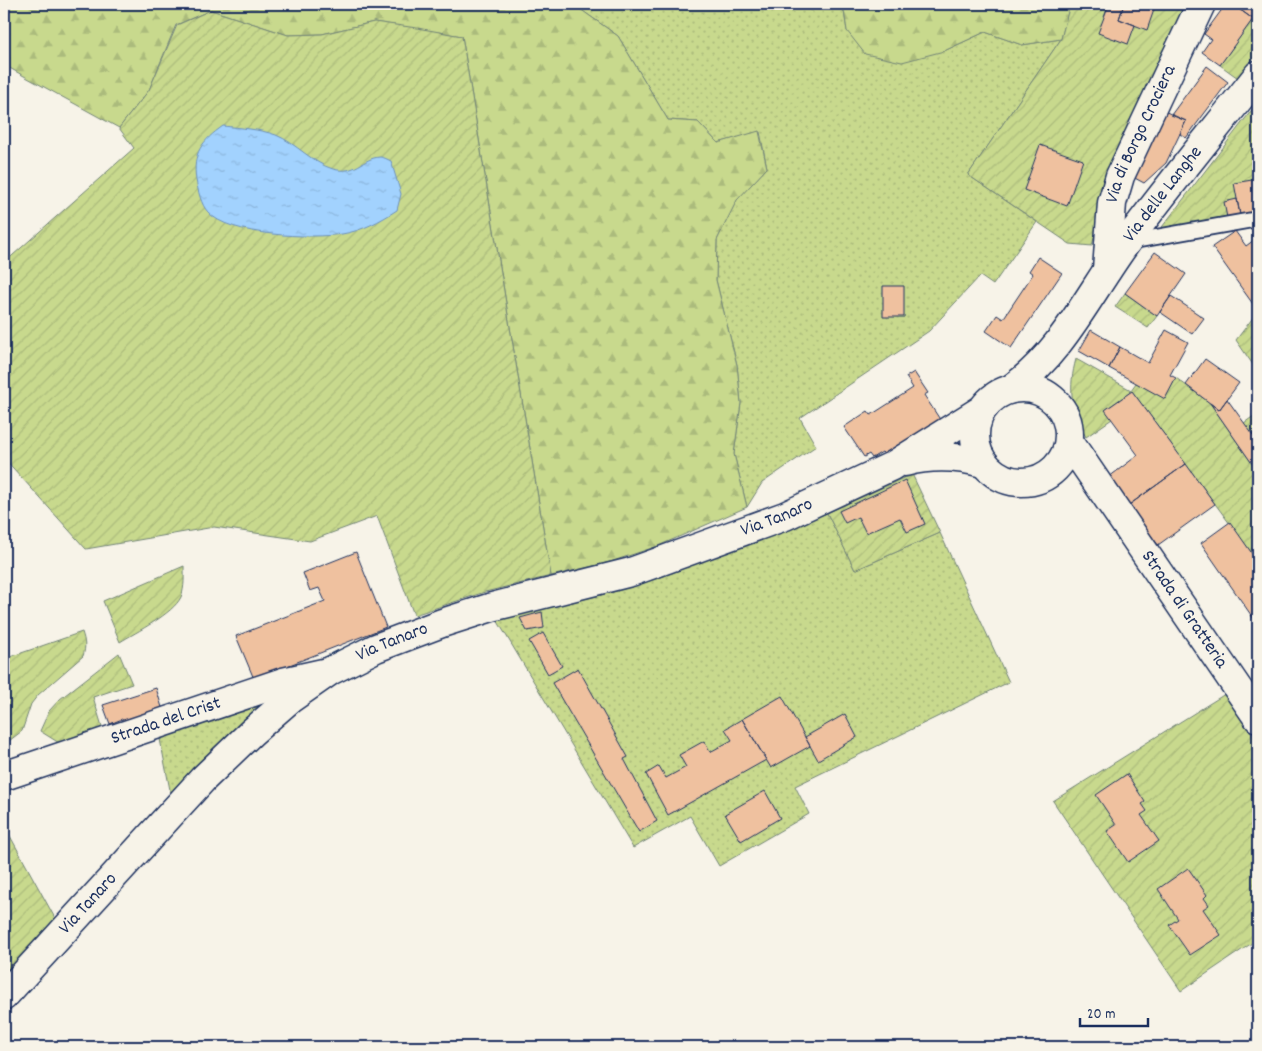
<svg xmlns="http://www.w3.org/2000/svg" width="1262" height="1051" font-family="Dekko,sans-serif">
<style>
.grass{fill:url(#grass-dots);stroke:#728476}
.forest{fill:url(#forest-firs);stroke:#728476}
.garden{fill:url(#garden-furrows);stroke:#728476}
.water{fill:url(#water-ripples);stroke:#6c91be}
.building{fill:#efc19f;stroke:#1b2f5e}
.lines{fill:none;stroke-linecap:round;stroke-linejoin:round}
.service-casing{stroke:#1b2f5e;stroke-width:18}
.minor-casing{stroke:#1b2f5e;stroke-width:31}
.secondary-casing{stroke:#1b2f5e;stroke-width:31}
.service{stroke:#f7f3e8;stroke-width:14}
.minor{stroke:#f7f3e8;stroke-width:28}
.secondary{stroke:#f7f3e8;stroke-width:28}
.labels{text-anchor:middle;dominant-baseline:central;stroke-width:4;stroke-linejoin:round;paint-order:stroke}
.street-label{font-size:19px;fill:#1b2f5e;stroke:#f7f3e8}
</style>
<defs>
<pattern id="grass-dots" width="8" height="8" patternUnits="userSpaceOnUse" patternTransform="scale(1.25)"><rect width="8" height="8" fill="#c8d98d"/><path d="M2 2h.1M6 6h.1" fill="none" stroke="#abbb7c" stroke-width="1.8" stroke-linecap="round"/></pattern>
<pattern id="forest-firs" width="22" height="20" patternUnits="userSpaceOnUse" patternTransform="scale(1.25)"><rect width="22" height="20" fill="#c8d98d"/><path d="M5 1l3.5 6h-7zM16 11l3.5 6h-7z" fill="#abbb7c"/></pattern>
<pattern id="garden-furrows" width="10" height="10" patternUnits="userSpaceOnUse" patternTransform="scale(1.25)"><rect width="10" height="10" fill="#c8d98d"/><path d="M-1 1l2-2M0 10L10 0M9 11l2-2" fill="none" stroke="#abbb7c"/></pattern>
<pattern id="water-ripples" width="26" height="14" patternUnits="userSpaceOnUse" patternTransform="scale(1.25)"><rect width="26" height="14" fill="#a2d2fe"/><path d="M2 4q2-2 4 0t4 0M15 11q2-2 4 0t4 0" fill="none" stroke="#8bb5dc"/></pattern>
</defs>
<rect width="100%" height="100%" fill="#f7f3e8"/>
<filter id="ink" filterUnits="userSpaceOnUse"><feTurbulence type="fractalNoise" baseFrequency=".02" numOctaves="2"/><feDisplacementMap in="SourceGraphic" scale="10" xChannelSelector="R" yChannelSelector="G"/><feConvolveMatrix kernelMatrix="1 2 1 2 8 2 1 2 1" color-interpolation-filters="sRGB"/></filter>
<g filter="url(#ink)">
<path class="grass" d="M573,4H784L812,10L824,4H843L847,31L944,51L985,32L1022,45L1061,39L968,175L1037,222L993,285L980,276L929,331L800,418L816,446L762,483L747,507L734,454L741,403L737,365L716,280L717,240L737,199L767,168L760,132L718,143L698,122L668,120L618,36Z
M827,513L855,570L940,533L1009,682L795,786L809,814L719,866L690,816L633,848L497,620L617,591L659,578Z
M283,690L171,795L159,734Z"/>
<path class="forest" d="M4,4H573L618,36L668,120L698,122L718,143L759,131L767,168L737,200L717,240L716,280L737,365L741,403L734,454L747,507L658,546L610,562L551,576L462,36L374,22L322,34L288,35L211,10L176,25L149,90L119,128L4,65Z
M784,4H824L812,10Z
M843,4H1070L1061,39L1022,45L985,32L944,51L902,62L865,54L847,31Z"/>
<path class="garden" d="M1070,4H1189L1105,192L1092,246L1070,244L968,175L1061,39Z
M211,10L288,35L322,34L374,22L417,28L462,36L551,576L485,592L414,615L377,516L310,541L214,527L86,549L4,458V263L134,148L119,128L149,90L177,25Z
M1258,12V52L1238,78L1220,65Z
M1258,102V213L1159,231Z
M1125,293L1157,316L1148,328L1115,307Z
M1258,311V372L1236,340Z
M1076,359L1131,390L1136,383L1165,398L1176,378L1210,403L1258,472V562L1132,391L1106,409L1112,419L1086,437C1071,410 1068,388 1076,359Z
M1258,413V442L1244,423Z
M912,474L940,533L855,570L827,513Z
M184,566C184,576 185,587 181,597C173,614 136,632 120,642L103,601Z
M82,632C85,641 86,647 83,656L38,695L31,704L22,731L5,744L4,659Z
M119,653L132,684L93,697L104,733L64,746L40,731L49,711L60,699Z
M1225,694L1258,743V939L1181,991L1053,801Z
M4,825L56,920L4,977Z"/>
<path class="water" d="M223,126C241,128 259,129 276,135C296,143 312,163 333,169C356,175 362,158 380,157C383,157 387,159 391,161L401,194L397,210C380,221 362,231 342,234C312,239 228,236 208,212C201,205 198,190 196,180C192,153 202,141 223,126Z"/>
<path class="building" d="M1109,4H1124L1119,19L1135,25L1128,44L1098,33Z
M1124,4H1156L1147,30L1119,19Z
M1226,4H1232L1253,19L1220,65L1202,52L1211,39L1204,34Z
M1232,4H1258V12L1253,19Z
M1207,66L1228,82L1186,138L1180,134L1186,121L1171,115Z
M1162,110L1186,121L1166,163L1144,183L1131,176Z
M1040,145L1083,160L1067,206L1024,190Z
M1258,179V212L1240,215L1234,183Z
M1237,199L1240,215L1227,218L1224,202Z
M1235,231L1246,246L1258,237V311L1212,247Z
M1155,252L1186,274L1157,316L1125,293Z
M1038,257L1062,273L1011,348L986,331L997,315L1003,319L1033,274L1029,271Z
M883,286H904V317H883Z
M1171,296L1204,318L1192,334L1160,312Z
M1091,330L1120,347L1109,368L1079,351Z
M1166,330L1188,342L1170,375L1176,378L1165,399L1109,368L1120,347L1148,363Z
M1205,359L1239,383L1219,410L1186,385Z
M914,372L928,393L924,395L941,421L901,448L898,445L884,454L882,452L872,458L869,454L864,457L844,427L868,411L871,415L913,388L906,377Z
M1132,391L1186,464L1129,505L1109,477L1138,455L1105,410Z
M1227,399L1258,442V472L1210,403L1219,410Z
M1186,464L1215,504L1158,545L1129,505Z
M905,480L925,524L907,532L900,518L866,533L858,517L845,523L839,511Z
M1230,522L1258,562V625L1201,543Z
M356,552L386,627L254,679L236,636L325,601L319,588L310,591L303,573Z
M542,612L544,628L527,631L520,618Z
M1258,628V639L1253,632Z
M543,633L562,666L548,674L529,641Z
M578,668L628,757L624,759L657,821L639,832L552,683Z
M156,688L164,714L125,726L122,719L110,724L103,705Z
M782,696L810,746L771,768L742,719Z
M845,714L857,737L818,760L805,737Z
M742,719L766,760L668,815L646,774L659,766L666,778L686,767L679,755L704,741L710,752L732,740L725,729Z
M1127,774L1145,802L1142,804L1147,811L1141,815L1159,841L1128,862L1107,831L1116,825L1096,795Z
M765,791L780,818L741,841L725,814Z
M1188,868L1207,895L1204,898L1209,905L1203,909L1221,935L1190,955L1169,925L1178,919L1158,889Z"/>
<g class="lines">
<g class="service-casing">
<path id="service" d="M1128,242L1258,219"/>
</g>
<g class="minor-casing">
<g id="minor">
<path id="s1" d="M1107,270L1112,203L1120,176L1201,4"/>
<path id="s2" d="M4,776L283,682L328,672"/>
</g>
</g>
<g class="secondary-casing">
<g id="secondary">
<circle cx="1022" cy="435" r="47"/>
<path id="s3" d="M1011,389C1062,353 1090,292 1126,243C1168,186 1214,131 1258,75"/>
<path id="s4" d="M1070,443L1258,718"/>
<path d="M905,462C932,455 957,456 983,463"/>
<path id="s5" d="M4,996L203,779L252,732L290,699L330,671L376,648L442,623L492,607L631,572L785,516L892,466L981,410"/>
</g>
</g>
<use href="#service" class="service"/>
<use href="#minor" class="minor"/>
<use href="#secondary" class="secondary"/>
</g>
</g>
<g class="labels">
<g class="street-label">
<text stroke="none"><textPath href="#s1" startOffset="142">Via di Borgo Crociera</textPath></text>
<text stroke="none"><textPath href="#s3" startOffset="248">Via delle Langhe</textPath></text>
<text stroke="none"><textPath href="#s5" startOffset="935">Via Tanaro</textPath></text>
<text stroke="none"><textPath href="#s4" startOffset="202">Strada di Gratteria</textPath></text>
<text stroke="none"><textPath href="#s5" startOffset="530">Via Tanaro</textPath></text>
<text stroke="none"><textPath href="#s2" startOffset="171">Strada del Crist</textPath></text>
<text stroke="none"><textPath href="#s5" startOffset="125">Via Tanaro</textPath></text>
</g>
</g>
<rect width="1262" height="1051" fill="none" stroke="#f7f3e8" stroke-width="20"/>
<rect x="10" y="10" width="1242" height="1031" fill="none" stroke="#1b2f5e" stroke-width="2" filter="url(#ink)"/>
<path d="M1080 1018v8h68v-8" fill="none" stroke="#1b2f5e" stroke-width="2.5"/>
<text x="1087" y="1018" font-size="15" fill="#1b2f5e" stroke="#f7f3e8" stroke-width="4" paint-order="stroke">20 m</text>
</svg>
